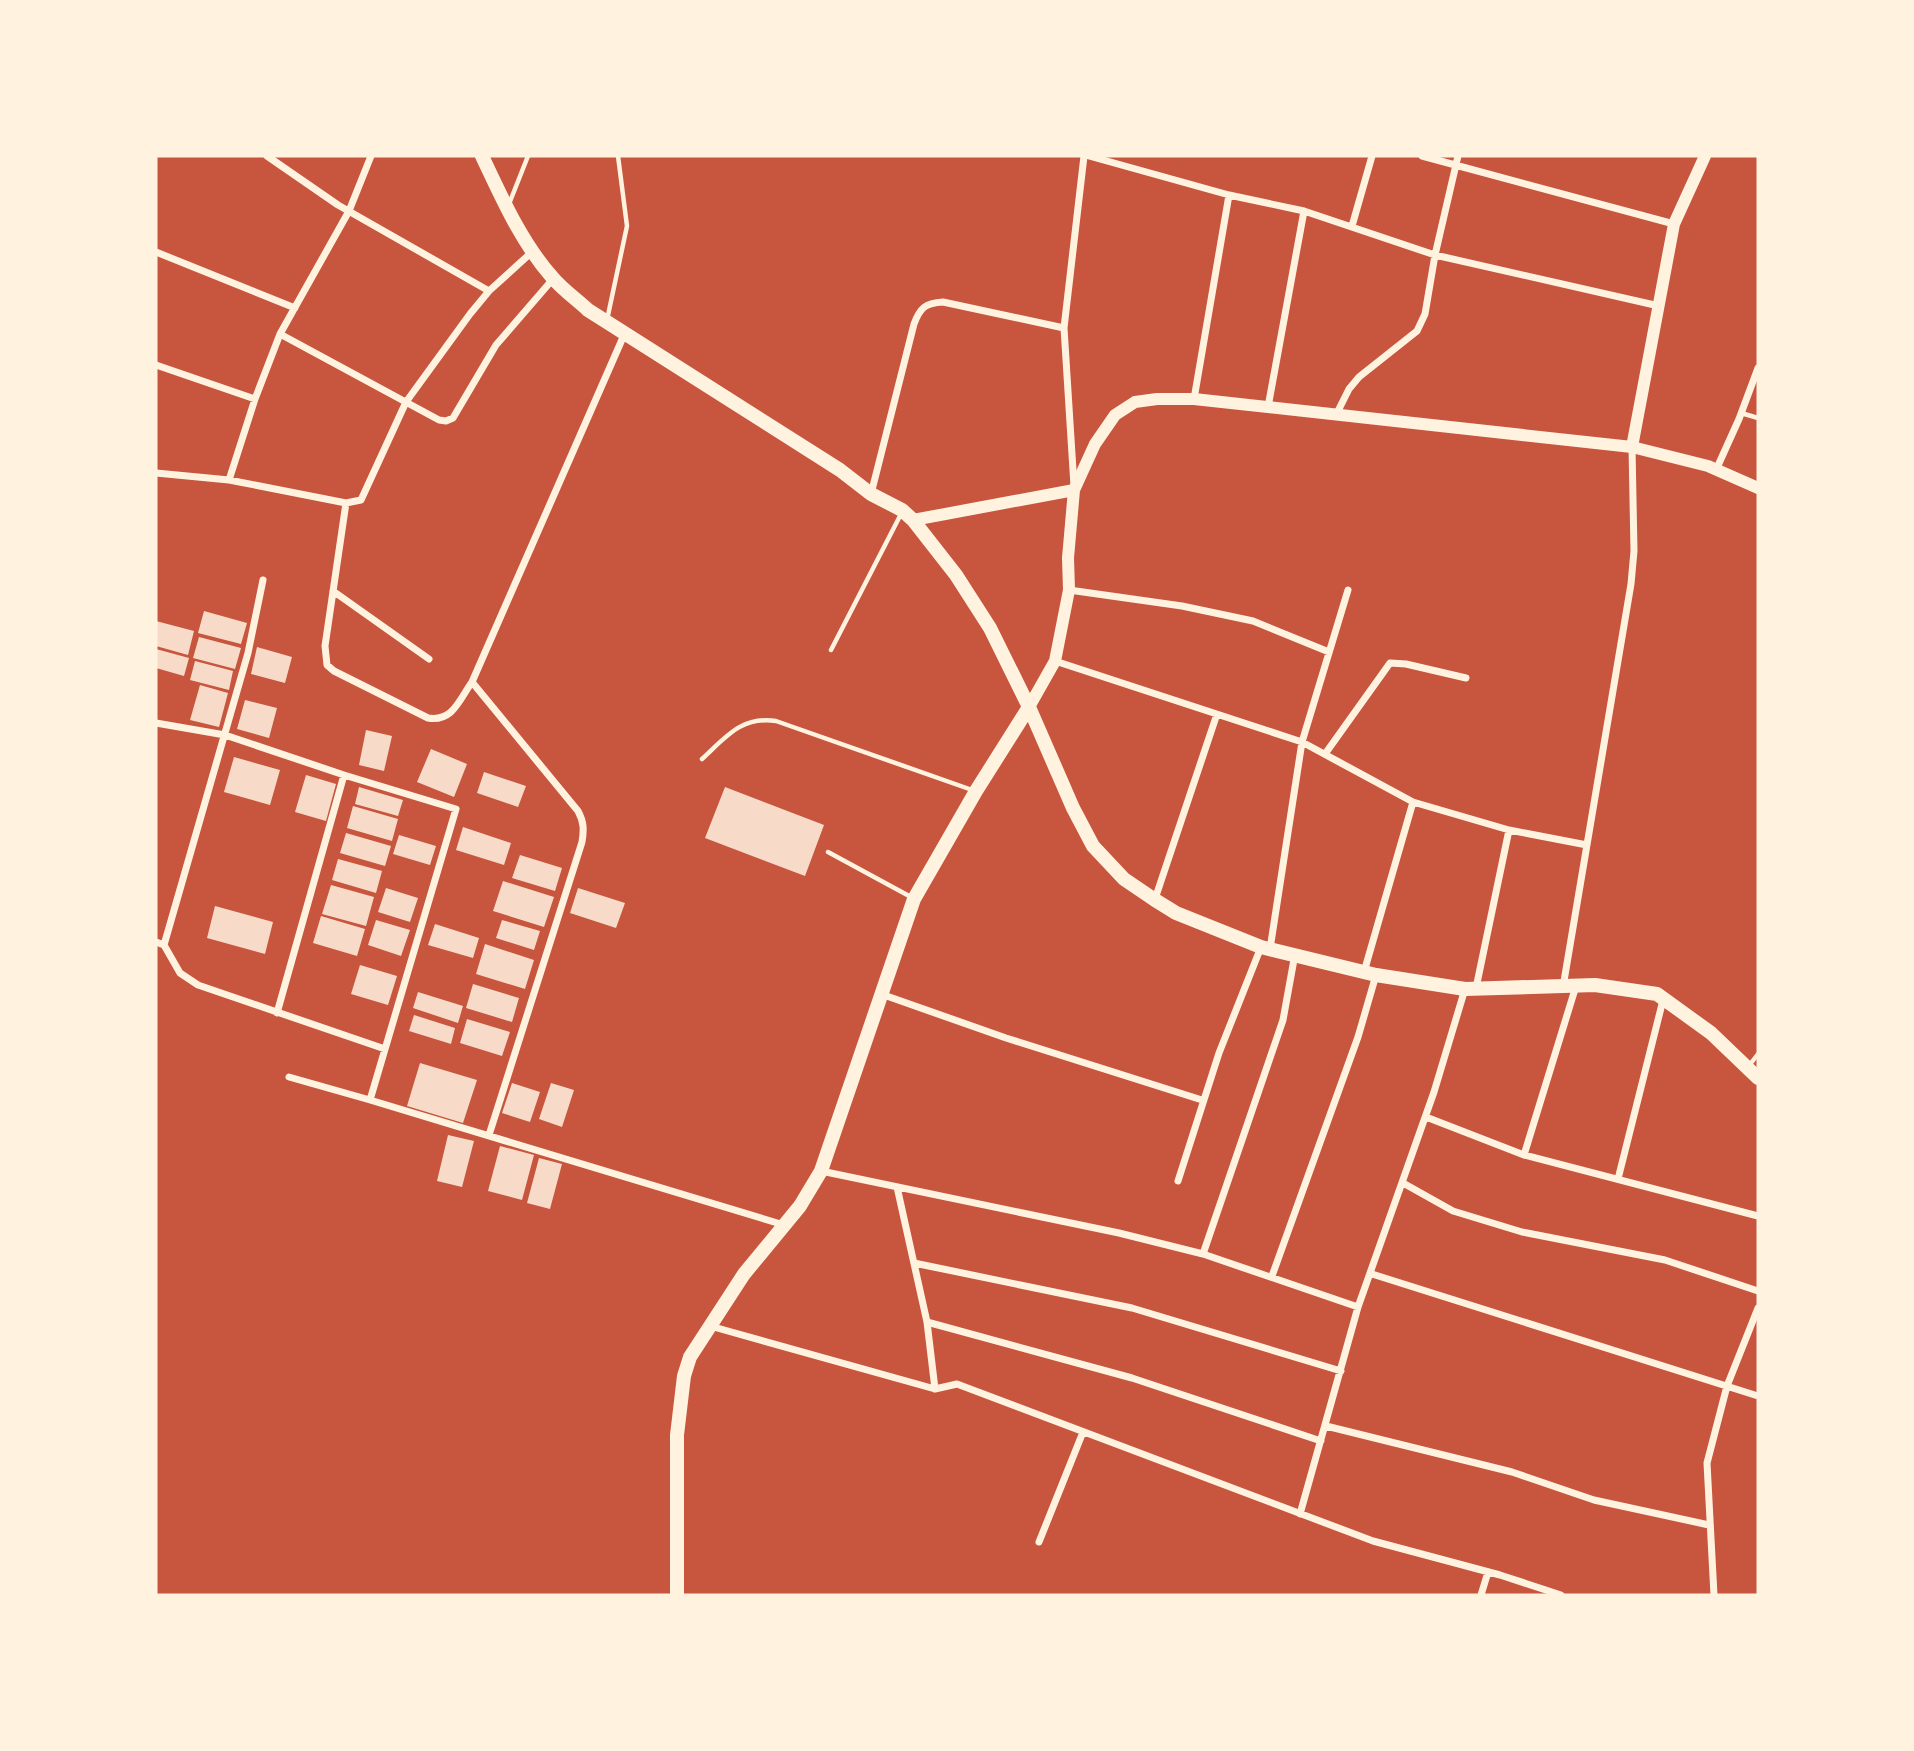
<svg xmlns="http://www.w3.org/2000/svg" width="1914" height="1751" font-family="'Roboto Condensed',sans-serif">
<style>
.building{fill:#f7dbc8}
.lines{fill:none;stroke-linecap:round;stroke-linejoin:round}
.service{stroke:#fff3e0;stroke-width:4.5}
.minor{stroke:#fff3e0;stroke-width:7}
.tertiary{stroke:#fff3e0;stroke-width:12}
.secondary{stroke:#fff3e0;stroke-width:14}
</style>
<rect width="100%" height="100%" fill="#c8553d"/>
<path class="building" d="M204,611L247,623L241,644L198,633Z
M156,621L194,631L188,655L156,646Z
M199,637L241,648L235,669L193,658Z
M257,647L292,657L285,683L251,674Z
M156,649L189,658L184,676L156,668Z
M195,661L233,671L229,690L190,680Z
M200,685L228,693L219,727L190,720Z
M245,700L277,708L269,738L237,729Z
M366,730L392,736L384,771L359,765Z
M431,749L467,764L454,797L417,782Z
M234,757L280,770L270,805L224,792Z
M484,772L526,786L518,807L477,793Z
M306,775L336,784L326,821L295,812Z
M359,787L403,800L398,816L355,804Z
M725,787L824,825L805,876L705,838Z
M353,806L398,819L392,841L347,828Z
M463,827L511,843L504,865L456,850Z
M346,833L391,846L385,866L340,853Z
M399,835L436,846L430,865L393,854Z
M520,855L562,868L555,891L512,878Z
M338,859L382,871L376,893L332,880Z
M503,881L554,897L544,927L493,911Z
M331,885L374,897L366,926L322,914Z
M386,888L418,898L410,922L378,912Z
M578,888L625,903L616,928L570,913Z
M215,906L273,922L265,954L207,938Z
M321,916L365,929L357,956L313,943Z
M376,920L410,930L401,956L368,945Z
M502,920L540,931L534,950L496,938Z
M435,924L479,938L473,958L428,945Z
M485,944L534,960L525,989L476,974Z
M360,965L397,976L388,1005L351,994Z
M473,984L519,998L512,1022L466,1008Z
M418,992L463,1006L458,1023L413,1008Z
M414,1015L455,1028L451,1044L409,1031Z
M467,1019L510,1032L502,1056L460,1043Z
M420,1063L477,1080L463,1123L407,1106Z
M512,1083L540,1092L530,1122L502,1113Z
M551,1083L574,1090L562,1127L539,1119Z
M448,1135L474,1141L462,1187L437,1181Z
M500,1146L534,1155L522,1200L488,1191Z
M539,1158L562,1164L550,1209L527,1203Z"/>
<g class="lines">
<path class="service" d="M509,204L528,156
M607,320L627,226L618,156
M1741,413L1758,418
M831,650L901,514
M702,759C726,737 741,716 776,721L975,791
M828,852L911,897
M1748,1067L1758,1054"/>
<path class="minor" d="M267,156L338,205L489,291
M1089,156L1229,195L1304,211L1435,255L1659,306
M1422,156L1674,224
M1352,226L1372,156
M156,252L295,308
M280,334L439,420L446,421L453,418L496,345L553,279
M156,365L255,399
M1194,399L1229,195
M1268,407L1304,211
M1337,413L1349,389L1359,377L1417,331L1425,314L1435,255L1458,156
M1716,470L1739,419L1758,368
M156,473L229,480L346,503L361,500L406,402L470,314L489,291L532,252
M229,480L255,399L280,334L349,211L371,156
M1074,486L1064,328L1084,156
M871,494L914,324C920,308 925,303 943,302L1064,328
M346,503L325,646L327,665L334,671L428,718C453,722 459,700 472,682
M1069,590L1182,606L1253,621L1329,652
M333,591L429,659
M1055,661L1302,742L1413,802L1509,830L1587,845
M156,723L225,735L344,775L456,809L370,1100
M1325,754L1390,663L1406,664L1466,678
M1155,899L1217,714
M156,942L164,945L180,973L198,985L385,1049
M164,945L248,653L263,580
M1270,949L1302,742L1348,590
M1364,972L1413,802
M1563,987L1631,584L1634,551L1632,447
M1476,988L1509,830
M881,994L1006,1038L1202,1100
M277,1013L344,775
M289,1077L370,1100L784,1225
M1426,1117L1524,1155L1758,1216
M489,1135L582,842C584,830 584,822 578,811L472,682L624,335
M1524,1155L1576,986
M821,1171L1119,1233L1203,1254L1358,1307
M1618,1179L1663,1000
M1178,1181L1219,1053L1261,947
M1403,1183L1453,1211L1522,1232L1665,1260L1758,1291
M897,1187L927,1322L935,1389
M1203,1254L1283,1020L1295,954
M914,1263L1132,1308L1341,1371
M1372,1274L1758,1396
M1272,1276L1358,1037L1376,975
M927,1322L1132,1378L1321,1441
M710,1326L935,1389L957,1384L1373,1541L1500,1575L1561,1595
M1326,1426L1512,1472L1594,1500L1709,1525
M1300,1514L1358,1307L1434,1092L1465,989
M1039,1542L1083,1432
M1481,1595L1488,1572
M1714,1595L1707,1463L1727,1386L1758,1308"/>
<path class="tertiary" d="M1632,447L1674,224L1705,156
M913,520L1074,490
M1029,707L1055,661L1069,590L1068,558L1074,490L1095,444L1115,415L1135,402L1157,399H1194L1632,447L1708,466L1758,488"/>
<path class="secondary" d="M482,156C502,198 521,242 552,277C562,289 576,299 588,310L840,470L871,494L902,510L913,520L956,575L990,628L1029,707L1073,808L1093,846L1124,879L1155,900L1176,913L1261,947L1376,975L1465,989L1595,985L1657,994L1711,1033L1758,1078
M677,1595V1435L684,1376L690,1357L744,1274L800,1206L821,1171L914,899L976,791L1029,707"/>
</g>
<rect width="1914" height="1751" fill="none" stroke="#fff3e0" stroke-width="315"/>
</svg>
